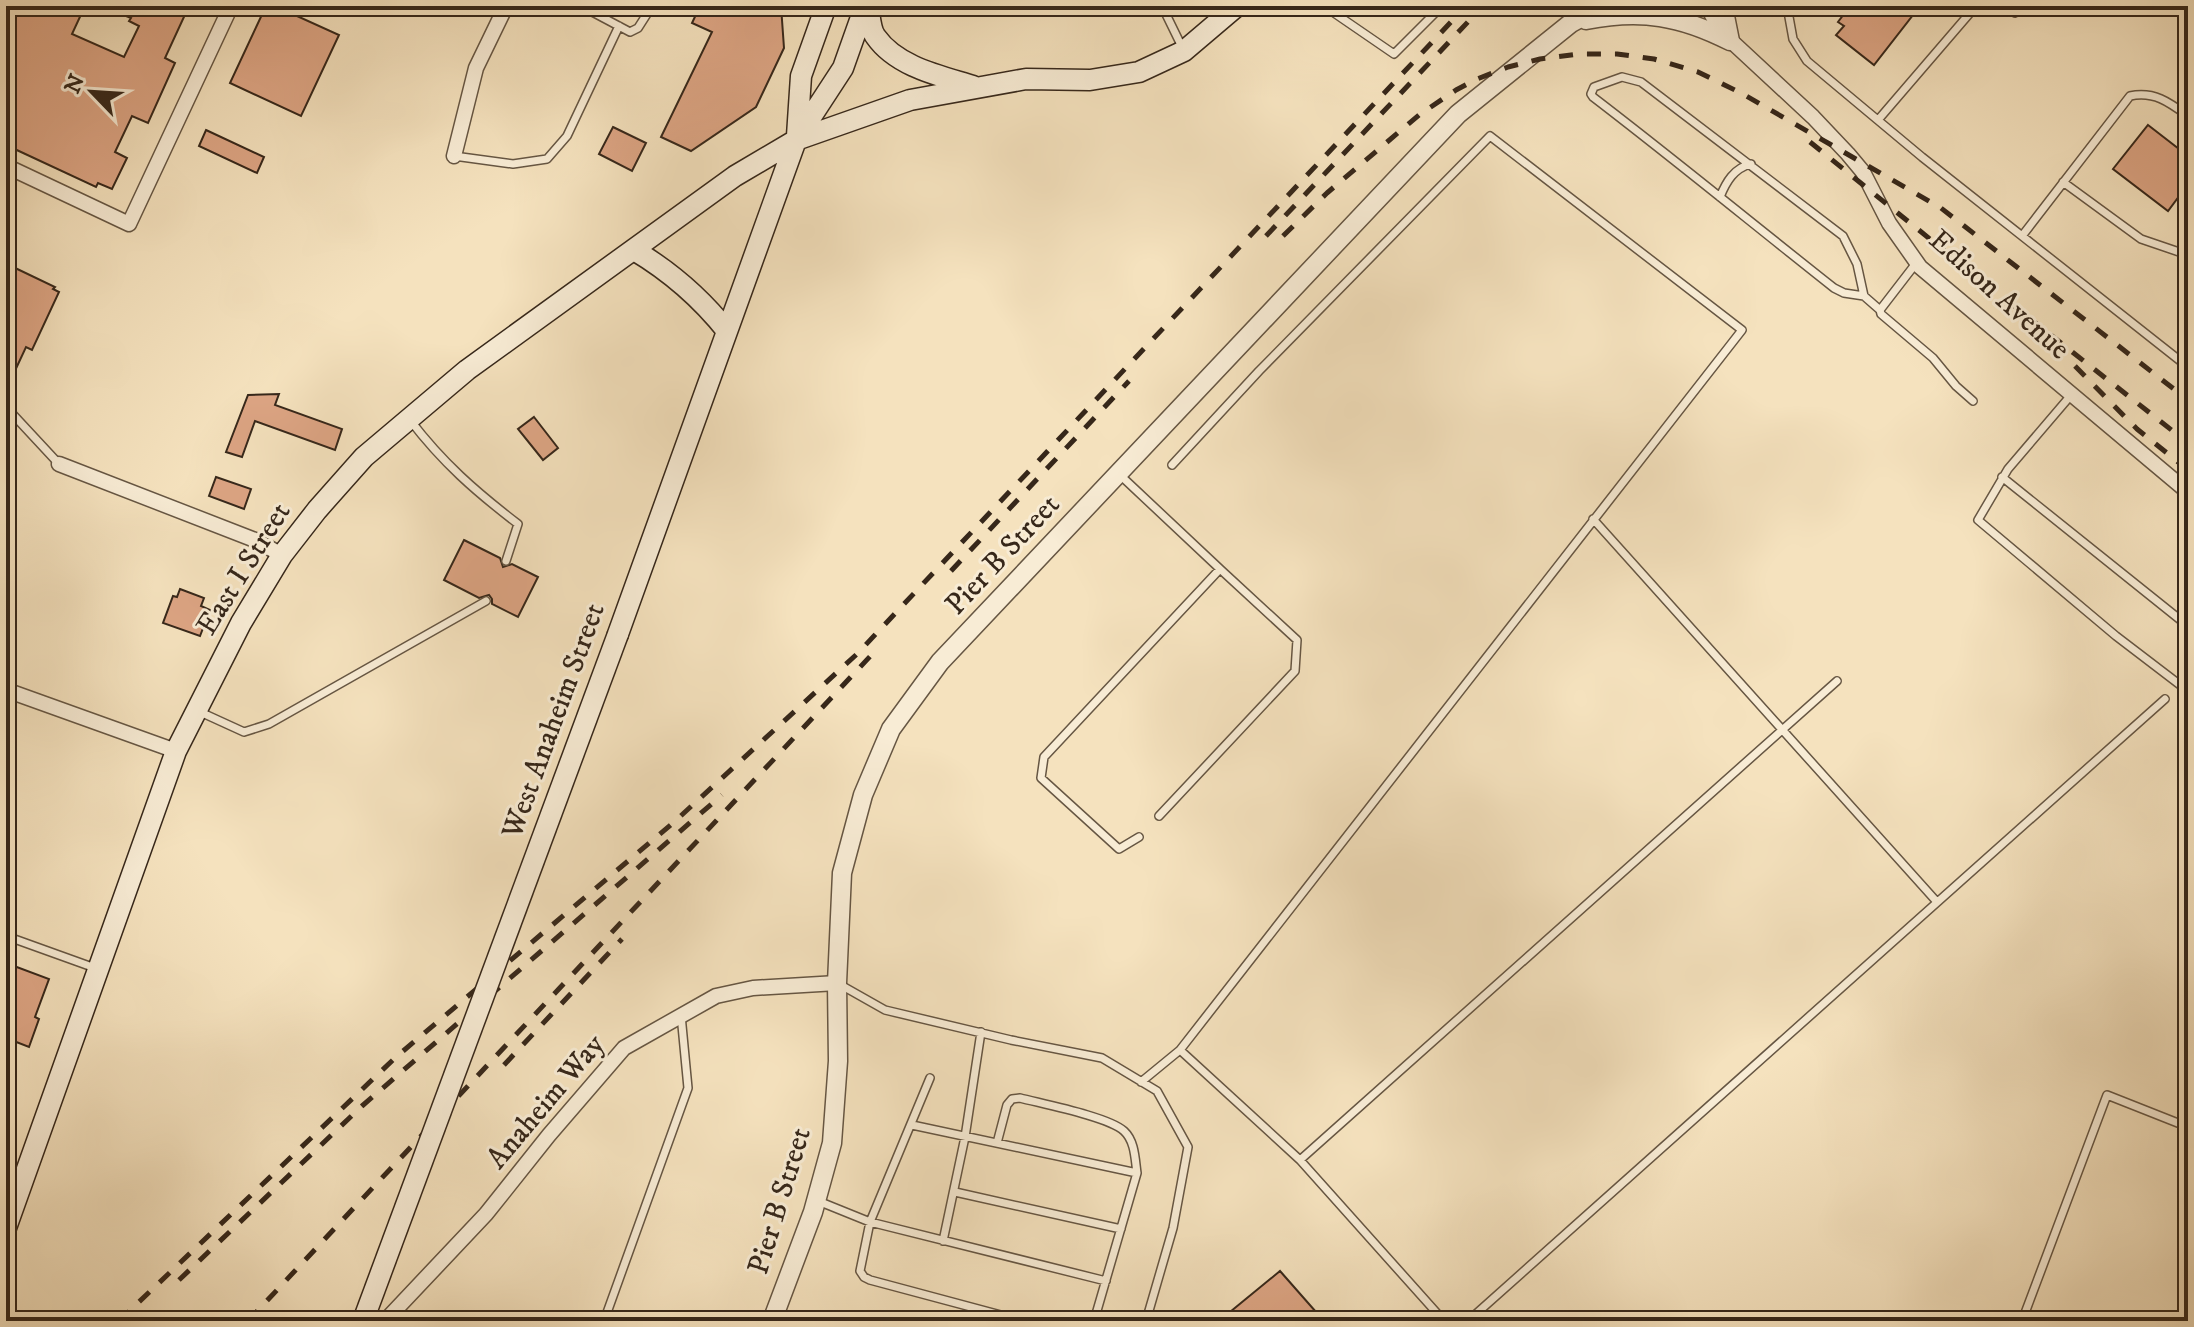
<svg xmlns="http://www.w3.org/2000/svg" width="2194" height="1327" font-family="'IM FELL DW Pica',serif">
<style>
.building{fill:#dda584;stroke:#36271a;stroke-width:2}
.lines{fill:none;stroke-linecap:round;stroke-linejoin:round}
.service-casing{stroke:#665643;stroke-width:10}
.minor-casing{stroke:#665643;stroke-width:17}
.tertiary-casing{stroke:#665643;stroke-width:21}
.secondary-casing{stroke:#36271a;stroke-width:23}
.service{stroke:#f8ecd5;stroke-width:7}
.minor{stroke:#f8ecd5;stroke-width:14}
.tertiary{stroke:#f8ecd5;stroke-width:18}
.secondary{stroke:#f8ecd5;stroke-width:20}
.rail{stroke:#36271a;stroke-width:5;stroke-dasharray:14 14;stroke-linecap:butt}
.secondary-bridge-casing{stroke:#36271a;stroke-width:23;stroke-linecap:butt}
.secondary-bridge{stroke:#f8ecd5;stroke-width:20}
.labels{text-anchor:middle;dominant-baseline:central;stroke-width:6;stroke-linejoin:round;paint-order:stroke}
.street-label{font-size:30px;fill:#36271a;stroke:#f8ecd5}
</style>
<rect width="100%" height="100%" fill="#f5e2be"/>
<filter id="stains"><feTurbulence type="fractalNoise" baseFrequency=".0025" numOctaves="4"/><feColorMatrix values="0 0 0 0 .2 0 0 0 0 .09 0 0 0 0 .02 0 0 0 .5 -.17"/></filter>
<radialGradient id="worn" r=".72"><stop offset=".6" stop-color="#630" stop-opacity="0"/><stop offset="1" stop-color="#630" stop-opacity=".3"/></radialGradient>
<path class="building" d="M14,6H85L72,34L124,57L139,26L129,21L131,18L102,6H189L165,58L175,63L148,123L132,116L115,152L127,158L112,189L98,183L96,187L6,145V12L10,14Z
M266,6H275L339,35L301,116L230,83Z
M700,6H781L784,48L756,107L691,151L661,137L712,32L692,23Z
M1850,6H1920L1874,65L1836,35L1844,26L1838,22Z
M2148,125L2188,156V202L2180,195L2168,211L2113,169Z
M613,127L646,143L632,171L599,154Z
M206,130L264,157L257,173L199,146Z
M11,266L55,287L53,289L59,292L32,350L26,347L6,390V276Z
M279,394L275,405L342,429L335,450L255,421L242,457L226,452L248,395Z
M534,417L558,448L543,460L518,429Z
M216,477L251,489L244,509L209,496Z
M464,540L500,558L503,567L512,564L538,577L518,617L492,604V599L489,595L479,598L444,580Z
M180,589L204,598L201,606L210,610L200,636L163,623L173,596L177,597Z
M6,963L49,979L35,1017L39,1019L29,1047L6,1038Z
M1280,1271L1324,1321H1219Z"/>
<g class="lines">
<g class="service-casing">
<path id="service" d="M581,6L630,32L638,28L652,6
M1162,6L1183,49
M1324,6L1394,54L1442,6
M1787,6L1793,39L1807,61L1922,157L2188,367
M2006,6L2015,13
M1878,120L1976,6
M454,156L513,164L547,159L567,136L619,26
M2063,182L2141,239L2188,255
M1720,197C1726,182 1734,168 1751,164
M2022,236L2130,96C2154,91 2169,102 2188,116
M1917,262L1880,310L1881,314L1933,358L1956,386L1973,401
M1864,296L1857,264L1843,236L1641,82L1622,77L1594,87L1591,94L1593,97C1674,159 1753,224 1834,288L1844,293L1864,296L1880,310
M2072,394L2008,469L1978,520L2116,636L2188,691
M6,407L59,464
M410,420C443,463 475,491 518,524L506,561
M1120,475L1220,569
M2002,477L2188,626
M1593,519L1937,902
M198,711L244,732L269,724L486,601
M1139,837L1119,849L1041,778L1044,757L1220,569L1297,640L1295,671L1159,816
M6,936L95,968
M839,984L885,1010L1011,1040L1102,1058L1157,1091L1188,1147L1173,1228L1146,1321
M1180,1050L1300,1160L1444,1321
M930,1078L870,1222L860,1271L864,1277L870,1280L1023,1321
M1141,1082L1180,1050L1742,330L1490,136L1259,371L1172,465
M912,1125L1137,1173
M997,1143L1007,1105L1012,1099L1020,1098C1043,1104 1109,1117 1124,1131C1135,1141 1135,1159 1137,1173L1094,1321
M1300,1160L1837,681
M955,1192L1121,1229
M818,1201L870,1222L1106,1281
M943,1241L965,1137L981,1032
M604,1321L688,1088L681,1015
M806,1321H810
M1468,1321L2165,699
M2022,1321L2107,1095L2188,1127"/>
</g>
<g class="minor-casing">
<path id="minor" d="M1707,6L1719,28L1729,39L1813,117L1848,154L1863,172L1889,223L1920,267L2188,492
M454,156L476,68L506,6
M6,166L129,224L231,6
M59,464L255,540L282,555
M6,690L176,751
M385,1321L486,1214L549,1135L624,1048L716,996L753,988L837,983"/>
</g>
<g class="tertiary-casing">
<path id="tertiary" d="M1723,6L1730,41
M1586,20C1641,9 1681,16 1730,41
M772,1321L813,1212L832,1143L838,1061L837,983L842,873L863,795L891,729L940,662L1458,114L1571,23L1602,6"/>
</g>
<g class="secondary-casing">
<path id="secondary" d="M868,6C870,15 870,30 876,37C897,67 941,76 973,86
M797,136L801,76L826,6
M634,250C671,272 700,297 727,331
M618,634L796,140L843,68L865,6
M6,1228L176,751L241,623L282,555L317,510L364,457L467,370L735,176L796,140L910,100L1026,79L1090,80L1139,72L1184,51L1237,6"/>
</g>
<use href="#service" class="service"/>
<use href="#minor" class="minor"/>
<use href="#tertiary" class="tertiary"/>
<use href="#secondary" class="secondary"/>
<path class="rail" d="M1810,142L1967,269L2188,443
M1266,236L1483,6
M1283,236L1327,193L1419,115L1456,90L1477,79L1508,67L1540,59L1578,54H1617L1654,59L1698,72L1741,93L1941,208L2188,400
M2075,366L2137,429L2188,470
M951,571L1129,381
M504,1065L622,939
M179,1280L362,1106L722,795
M119,1321L396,1057L673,823L857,654L1466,6
M248,1321L877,649"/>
<g class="secondary-bridge-casing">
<path id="secondary-bridge" d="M363,1321L618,634"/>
</g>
<use href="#secondary-bridge" class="secondary-bridge"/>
</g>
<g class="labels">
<g class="street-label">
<text transform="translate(1999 295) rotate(42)">Edison Avenue</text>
<text transform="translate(1003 555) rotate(-47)">Pier B Street</text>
<text transform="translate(244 569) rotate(-58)">East I Street</text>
<text transform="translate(554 721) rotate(-70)">West Anaheim Street</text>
<text transform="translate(546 1102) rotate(-50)">Anaheim Way</text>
<text transform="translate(780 1201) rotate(-73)">Pier B Street</text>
</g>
</g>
<rect width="2194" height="1327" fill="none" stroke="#f5e2be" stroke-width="32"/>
<rect x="8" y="8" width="2178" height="1311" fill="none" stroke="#36271a" stroke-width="4"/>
<rect x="16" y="16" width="2162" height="1295" fill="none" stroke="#36271a" stroke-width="2"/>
<g transform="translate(92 92) rotate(295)" stroke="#f8ecd5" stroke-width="6" paint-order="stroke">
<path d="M0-6L14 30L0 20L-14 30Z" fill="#36271a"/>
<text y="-12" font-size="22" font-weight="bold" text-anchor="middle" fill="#36271a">N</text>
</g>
<rect width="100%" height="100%" filter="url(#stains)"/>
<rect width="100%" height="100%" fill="url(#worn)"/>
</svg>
